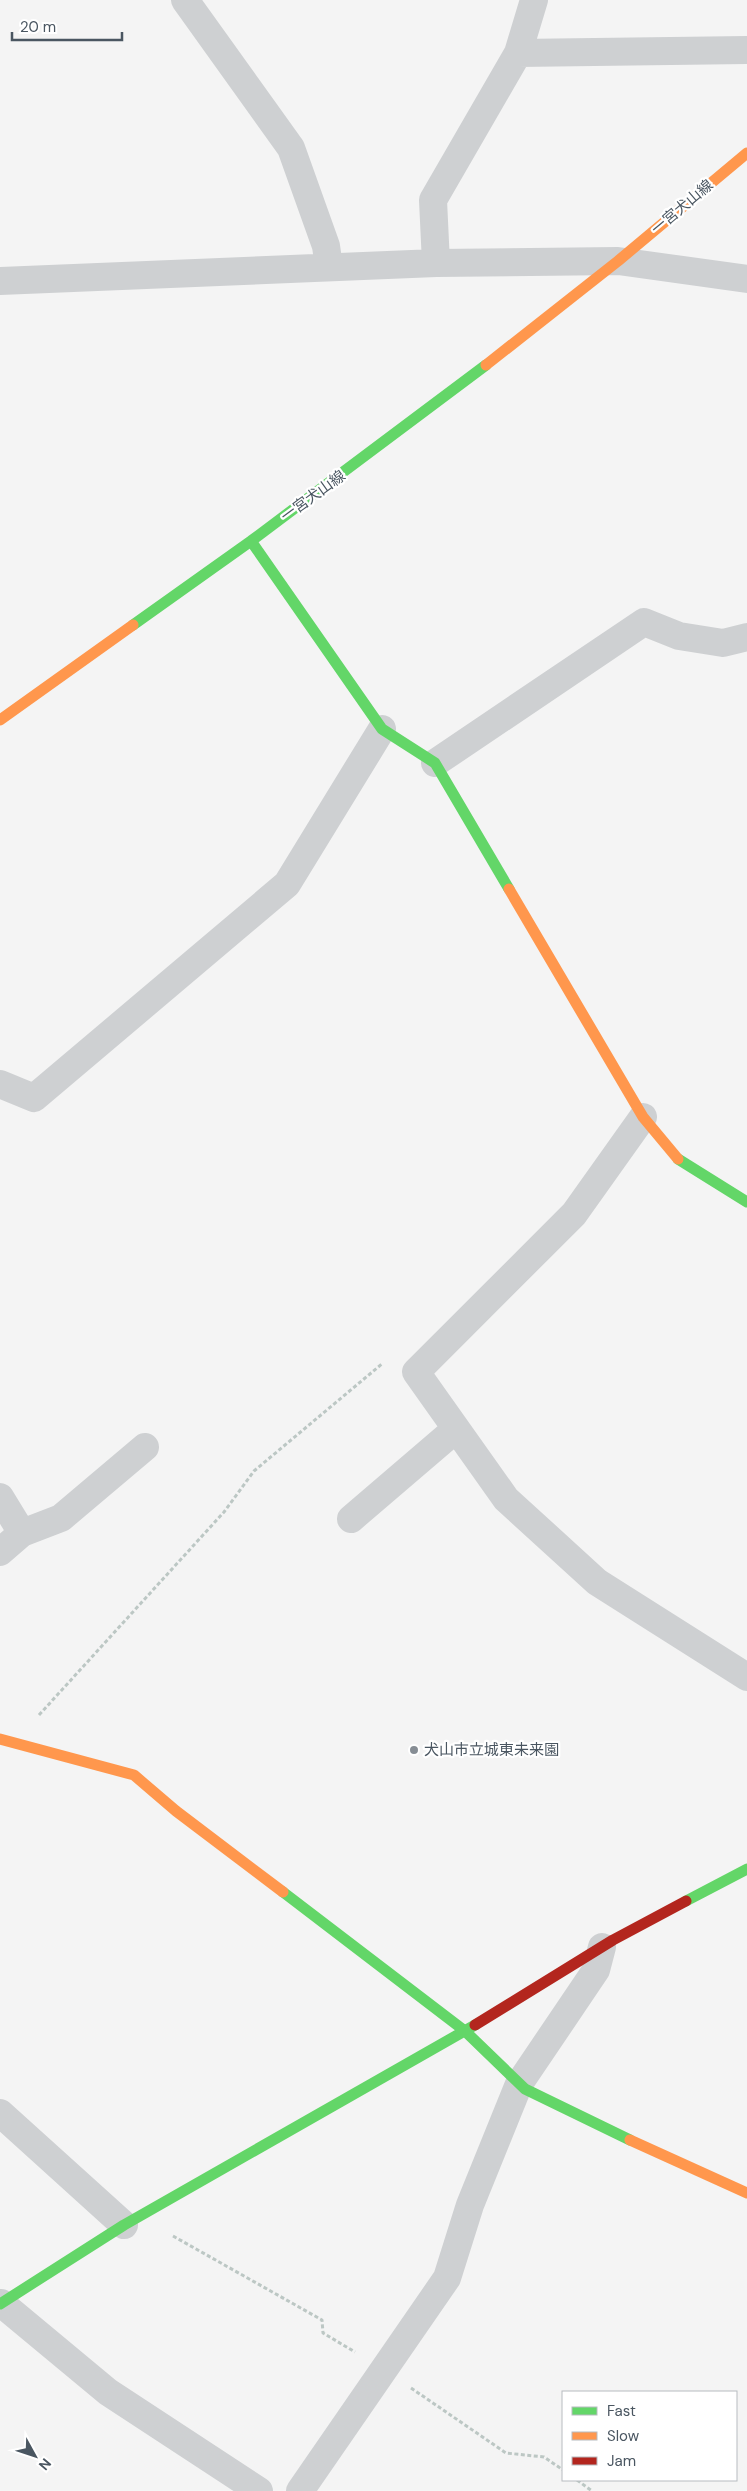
<svg xmlns="http://www.w3.org/2000/svg" width="747" height="2491" font-family="'DM Sans','Noto Sans JP',sans-serif">
<style>
.lines{fill:none;stroke-linecap:round;stroke-linejoin:round}
.path{stroke:#bcc7c4;stroke-width:3;stroke-dasharray:4 2.5;stroke-linecap:butt}
.street{stroke:#ced0d2;stroke-width:28}
.fast{stroke:#63d668;stroke-width:11}
.slow{stroke:#ff974d;stroke-width:11}
.jam{stroke:#b3261e;stroke-width:11}
.poi-dot{fill:#868d94;stroke:#fff;stroke-width:2}
.labels{text-anchor:middle;dominant-baseline:central;stroke-width:4.5;stroke-linejoin:round;paint-order:stroke}
.street-label{font-size:15px;fill:#4a5661;stroke:#fff}
.poi-label{font-size:15px;fill:#4a5661;stroke:#fff;text-anchor:start}
</style>
<rect width="100%" height="100%" fill="#f4f4f4"/>
<g class="lines">
<path class="path" d="M39,1715L224,1512L254,1471L383,1363
M173,2236L322,2320L323,2333L355,2352
M411,2388L506,2453L544,2457L563,2470
M577,2480L592,2491"/>
<path class="street" d="M185,0L291,148L326,246L329,267
M518,53L747,50
M436,263L433,200L518,53L534,0
M0,281L436,263L618,261L747,279
M435,763L644,622L679,636L723,643L747,637
M0,1084L34,1098L287,884L382,729
M643,1117L574,1214L416,1372L506,1499L597,1582L747,1677
M0,1497L22,1533L0,1552
M351,1519L456,1429
M22,1533L61,1518L145,1447
M0,2113L124,2225
M1,2303L108,2392L259,2491
M300,2491L447,2278L470,2205L519,2084L596,1970L602,1947"/>
<path class="fast" d="M251,541L382,729L435,763L509,889
M133,625L251,541L486,365
M678,1159L747,1202
M283,1892L465,2031L525,2089L630,2140
M686,1901L747,1869
M0,2304L124,2225L475,2025"/>
<path class="slow" d="M486,365L618,261L747,153
M0,720L133,625
M509,889L643,1117L678,1159
M0,1739L134,1775L176,1811L283,1892
M630,2140L747,2193"/>
<path class="jam" d="M475,2025L613,1940L686,1901"/>
</g>
<circle class="poi-dot" cx="414" cy="1750" r="5"/>
<g class="labels">
<g class="street-label">
<text transform="translate(682 207) rotate(-40)">一宮犬山線</text>
<text transform="translate(313 496) rotate(-36)">一宮犬山線</text>
</g>
<g class="poi-label">
<text x="424" y="1750">犬山市立城東未来園</text>
</g>
</g>
<rect x="562" y="2391" width="175" height="90" fill="#ffffff" stroke="#b7bbc0"/>
<rect x="572" y="2407" width="25" height="8" fill="#63d668" stroke="#b7bbc0"/>
<text x="607" y="2416" font-size="15" fill="#4a5661">Fast</text>
<rect x="572" y="2432" width="25" height="8" fill="#ff974d" stroke="#b7bbc0"/>
<text x="607" y="2441" font-size="15" fill="#4a5661">Slow</text>
<rect x="572" y="2457" width="25" height="8" fill="#b3261e" stroke="#b7bbc0"/>
<text x="607" y="2466" font-size="15" fill="#4a5661">Jam</text>
<g transform="translate(35 2456) rotate(130)" stroke="#ffffff" stroke-width="4" paint-order="stroke">
<path d="M0-4L9 19L0 12L-9 19Z" fill="#4a5661"/>
<text y="-8" font-size="14" font-weight="bold" text-anchor="middle" fill="#4a5661">N</text>
</g>
<path d="M12 32v8h110v-8" fill="none" stroke="#4a5661" stroke-width="2.5"/>
<text x="20" y="32" font-size="15" fill="#4a5661" stroke="#ffffff" stroke-width="4" paint-order="stroke">20 m</text>
</svg>
